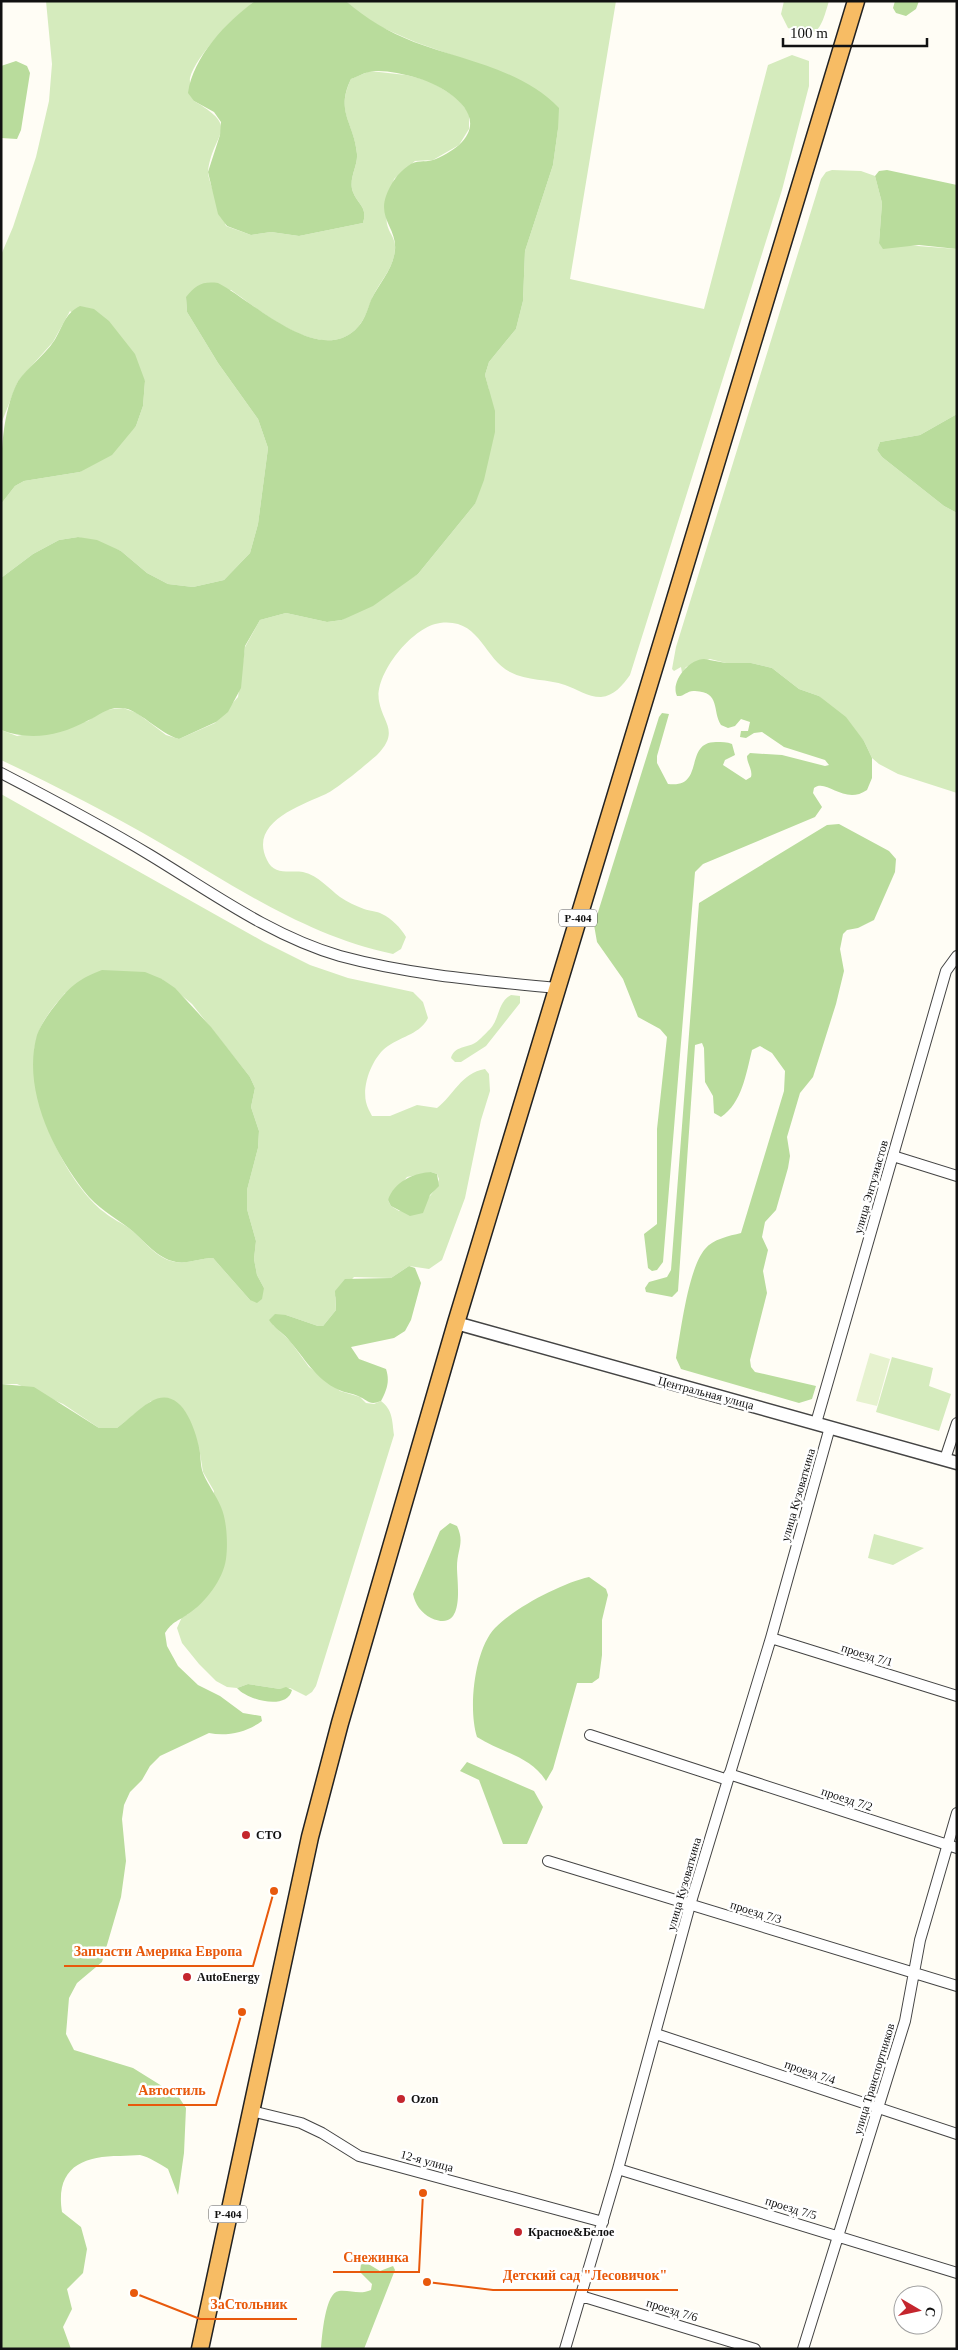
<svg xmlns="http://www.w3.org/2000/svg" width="958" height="2350" font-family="'Times New Roman',serif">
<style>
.green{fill:#d5ebbd;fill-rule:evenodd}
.forest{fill:#b9dc9c}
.pitch{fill:#e6f2cf}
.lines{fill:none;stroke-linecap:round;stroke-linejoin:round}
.minor-casing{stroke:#444;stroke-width:12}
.tertiary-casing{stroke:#444;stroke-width:15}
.trunk-casing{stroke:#222;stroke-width:19}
.minor{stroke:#fff;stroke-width:10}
.tertiary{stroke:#fff;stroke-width:12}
.trunk{stroke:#f7bc64;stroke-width:16}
.poi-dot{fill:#c4262e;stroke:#fff;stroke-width:2}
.labels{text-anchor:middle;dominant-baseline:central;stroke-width:5;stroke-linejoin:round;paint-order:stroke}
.shield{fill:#fff;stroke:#585858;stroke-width:1}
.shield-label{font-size:11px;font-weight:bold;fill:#111}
.street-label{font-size:12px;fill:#111;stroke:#fff}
.poi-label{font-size:12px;font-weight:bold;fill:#111;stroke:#fff;text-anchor:start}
.leader{fill:none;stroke:#e8590c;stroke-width:2}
.callout-dot{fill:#e8590c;stroke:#fff;stroke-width:2}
.callout-label{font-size:14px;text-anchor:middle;font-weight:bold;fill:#e8590c;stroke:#fff;stroke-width:5;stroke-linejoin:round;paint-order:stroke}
</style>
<rect width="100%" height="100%" fill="#fffdf5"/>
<path class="green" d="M46,1H255C236,15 196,55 190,78C189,84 193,94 194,101C242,129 213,131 208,171C207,179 223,215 226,226L251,235L271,232L299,236L363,223C368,207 358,205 353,192C348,179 358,166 357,154C354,122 335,113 351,79L370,71L406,75L430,81L457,98L469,113V129L459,145L433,160L415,161L394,179C392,190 385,214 387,224C389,233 396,239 395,249C394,268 381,280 373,296C368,308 365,321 355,330C320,362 261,311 231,290L186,297L187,312L218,363L258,419L268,448L258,524L250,553L224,580L193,587L168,584L147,573L121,551L78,537L59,540L33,554L1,578V504L15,486L24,481L80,472L136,426L143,406L145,381L70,311L53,342L18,381L1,424V255L13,227L36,157L49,101L52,64Z
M346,1H616L570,279L704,309L768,65L792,55L809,61V86L782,190L630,675C623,685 614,696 601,697C587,697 577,689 565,685C548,679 527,681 510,672C483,658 480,618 440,623C413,626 374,674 379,701C383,724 400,731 377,755C368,763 337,789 326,794C302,805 248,822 267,860C274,876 290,870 303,872C319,876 328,888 340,897C347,902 356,906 364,909C370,911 377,911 382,914C391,918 401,928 406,937L401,949L393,954C307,936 236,887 162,844C109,813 56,786 1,760V730L17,736L88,721L104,710L123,708L137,713L166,735L179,739L215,723L238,697L245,647L260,620L286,613L327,622L342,620L418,574L475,504L489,390L485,375L489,362L516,329L523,301L525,251L553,165L558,129L503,73L415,42L383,28L361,15Z
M784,1H829C821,27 819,42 788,28L781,14Z
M832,170L861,171L875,176L882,203L879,243L957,249V414L920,435L880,442L877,450L882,457L944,506L957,513V793L898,774L879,764L872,758L864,741L819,696L799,689L772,668L751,663H726L710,659L686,667L682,673L681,667L674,671L672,669L676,647L821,179L826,172Z
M1,794L264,942L310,965L348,978L413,992L423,1002L428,1018C421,1033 403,1036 388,1046C373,1056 362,1084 366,1102C367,1107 370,1112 372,1116H390L417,1105L437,1108C454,1095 461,1073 485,1069L489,1074L490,1091L481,1120L465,1198L442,1260L429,1269L409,1266L391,1278L354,1277L335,1297L336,1310L323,1326H318L286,1315L273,1325L290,1341L309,1367L340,1391L360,1397L366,1403L374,1404L381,1401C393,1410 392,1421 394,1435L316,1686L312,1692L306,1696L290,1688L280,1689L248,1684L237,1688L227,1687L216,1681L199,1664L182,1643L177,1628L182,1617L188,1614L214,1491L203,1472L199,1447L151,1401L117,1428H99L63,1404L17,1384H1ZM162,979L192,1004L250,1077L255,1088L251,1107L259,1131L258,1148L247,1190V1209L256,1241L254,1259L257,1275L264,1288L250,1300L213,1258C200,1258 188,1264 175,1262C155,1258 145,1241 130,1229C122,1223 112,1219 104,1212C63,1180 20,1086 38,1034C43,1019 54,1006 65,993ZM431,1172L437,1174L439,1179C432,1202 420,1203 399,1211L391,1206L388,1200L407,1177Z
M511,995L520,996V1003L486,1046L461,1062H455L451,1058C454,1047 464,1048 473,1044C478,1042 484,1035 488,1031C500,1021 497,1002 511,995Z
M892,1357L933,1368L929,1386L951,1394L939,1431L876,1412Z
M874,1534L924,1548L893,1565L868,1558Z"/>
<path class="forest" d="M255,1H346C366,19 389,32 414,42C462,60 522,69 559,108L558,129L553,165L525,251L523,301L516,329L489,362L485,375L495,411V432L484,480L475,504L418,574L373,606L342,620L327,622L286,613L260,620L245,646L241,688L228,712L216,722L179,739C158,733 139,709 122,708C106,707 100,715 87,721C59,736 30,741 1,730V578L33,554L59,540L78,537L97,540L121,551L147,573L168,584L193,587L224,580L250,553L258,524L268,448L258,419L218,363L187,312L186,297C196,285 202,281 218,283C253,301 316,365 355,330C364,322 367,311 371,300C379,283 393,270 395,250C397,229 378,219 386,196C391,183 397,174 408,166C417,159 423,163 433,160C440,158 453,150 459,145C493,113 441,84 414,77C402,74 381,69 369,72C363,73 357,77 351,79C335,112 354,122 357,154C358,166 348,179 353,192C358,205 368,207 363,223L299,236L271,232L251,235L227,226L218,214L208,172L220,135L221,122L214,112L194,101L188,93C193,57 226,22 255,1Z
M895,1H919L916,9L906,16L896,13L893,8Z
M16,61L27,66L30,73L21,130L17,139L1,138V66Z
M887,170L957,185V249L919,245L883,249L879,243L882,203L875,176L879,171Z
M80,306L94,309L109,321L135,354L145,381L143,406L136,426L112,455L80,472L24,481L15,486L1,504C1,463 0,417 18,381C28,367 44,356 54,341C63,327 64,314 80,306Z
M957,414V513L944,506L882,457L877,450L880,442L920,435Z
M704,659L726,663H751L772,668L799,689L819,696L846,717L864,741L872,758V778L867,790C844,806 827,778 814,788L813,793L822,807L815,817L703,864L695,872L663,1262L657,1270L652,1271L648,1268L644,1234L657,1224V1129L667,1037L660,1029L638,1017L623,979L597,942L594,925L659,717L662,713L669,714L657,756V763L668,784C706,789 683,742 716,742C722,742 727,742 732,744L735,755L725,760L723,765L746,780L751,777C753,770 747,764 747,756L750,753L782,755L825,766L829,765L825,760L784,747L762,732L754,733L746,738L740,737L741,731H748L750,722L741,719L735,726L728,728L721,725C712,711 721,692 695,691C687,690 684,697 677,696C670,682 689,659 704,659Z
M839,824L889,851L896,859L895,872L874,920L858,928L847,930L843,934L840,949L844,971L836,1004L813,1077L800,1093L787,1137L790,1156L788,1168L776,1210L765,1222L762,1237L768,1250L763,1271L767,1293L750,1360L751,1367L755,1372L816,1386L812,1399L799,1403L681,1369L676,1358C681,1331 688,1269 705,1249C713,1239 729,1236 741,1233L784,1091L785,1071L772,1053L760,1046L752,1050C746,1074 742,1103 721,1117L714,1113L713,1096L705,1082L704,1048L702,1043L695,1045L678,1291L672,1297L646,1292L645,1288L649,1282L667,1277L671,1270L699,903L827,825Z
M102,970L145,972L162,979L175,988L211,1027L250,1077L255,1088L251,1107L259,1131L258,1148L247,1190V1209L256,1241L254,1259L257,1275L264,1288L262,1299L257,1303L250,1300L213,1258C200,1258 188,1264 176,1262C156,1258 145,1241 130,1229C113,1216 97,1208 84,1191C52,1150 22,1088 37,1035C41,1024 49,1013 57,1003C71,985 81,978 102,970Z
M431,1172L437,1174L439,1186L430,1195L423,1213L410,1216L391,1206L388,1200C394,1182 413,1173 431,1172Z
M409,1266L415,1268L421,1283L411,1320L405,1331L394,1338L351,1347L359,1359L386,1369C390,1381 387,1390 381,1401C369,1406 368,1400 358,1396C352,1393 345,1393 339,1390C315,1379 304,1357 288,1339C282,1332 274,1328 269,1320L275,1314L286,1315L318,1326H323L336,1310L335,1291L345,1279L391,1278Z
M1,1384L34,1387L99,1428H117C128,1420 138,1409 150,1402C180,1384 194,1425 199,1447C201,1455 200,1465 203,1473C208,1485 216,1495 221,1507C227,1521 228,1544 226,1559C223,1580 205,1603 188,1614C177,1622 173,1621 165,1633L167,1646L178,1666L198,1685L220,1696L243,1713L261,1716L262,1721C247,1732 227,1737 209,1733L160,1756L150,1766L142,1780L130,1792L124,1805L122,1819L126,1861L121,1897L102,1962L77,1983L69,1998L66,2034L74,2050L133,2068L178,2096L186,2108L184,2153L178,2195L168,2169C160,2164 149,2157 140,2155C134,2155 127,2156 120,2156C82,2156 55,2168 62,2212L81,2227L87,2249L83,2273L67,2289L72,2309L63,2327L71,2349H1Z
M450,1523L457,1526C465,1543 457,1549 457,1567C457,1584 466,1634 431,1618C421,1613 415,1604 413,1594L440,1531Z
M589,1577L606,1589L608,1595L602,1620V1655L599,1678L592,1683H577L553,1769L546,1781C531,1756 500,1752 477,1737C468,1709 474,1650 495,1628C514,1608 562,1583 589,1577Z
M248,1684L280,1689L286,1687L292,1690C287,1711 247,1700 237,1688Z
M467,1762L534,1791L543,1807L527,1844H503L479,1780L460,1771Z
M365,2262L380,2271L393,2266L395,2270L364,2349H321C322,2337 325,2292 339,2291C351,2290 360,2295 371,2290L372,2284L360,2272L361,2264Z"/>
<path class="pitch" d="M870,1353L890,1359L877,1406L856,1401Z"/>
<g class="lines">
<g class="minor-casing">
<path id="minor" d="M1,773C51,799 102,826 150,855C211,892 271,936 340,956C410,975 485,981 557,988
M893,1156L957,1176
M816,1423L946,971L957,956
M945,1459L957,1423
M771,1638L957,1696
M590,1735L728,1780
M729,1774L957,1848
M548,1861L957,1986
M656,2034L957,2134
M251,2111L301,2123L322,2133L359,2156L603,2222
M618,2169L957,2273
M581,2296L755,2349
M565,2349L618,2169L690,1905L771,1638L830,1427
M803,2349L905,2021L920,1940L957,1813"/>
</g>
<g class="tertiary-casing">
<path id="tertiary" d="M456,1323L957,1463"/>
</g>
<g class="trunk-casing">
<path id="trunk" d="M200,2349L310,1837L340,1723L456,1323L856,1"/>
</g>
<use href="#minor" class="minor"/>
<use href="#tertiary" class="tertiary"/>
<use href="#trunk" class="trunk"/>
</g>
<g class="poi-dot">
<circle cx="246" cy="1835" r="5"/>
<circle cx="187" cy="1977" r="5"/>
<circle cx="401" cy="2099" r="5"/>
<circle cx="518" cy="2232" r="5"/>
</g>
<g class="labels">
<g class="shield">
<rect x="559" y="909.5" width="38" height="17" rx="4"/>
<rect x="209" y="2205.5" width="38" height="17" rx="4"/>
</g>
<g class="shield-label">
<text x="578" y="918">Р-404</text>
<text x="228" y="2214">Р-404</text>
</g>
<g class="street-label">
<text transform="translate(871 1187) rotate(-74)">улица Энтузиастов</text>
<text transform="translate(706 1393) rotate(15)">Центральная улица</text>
<text transform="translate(798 1495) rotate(-74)">улица Кузоваткина</text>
<text transform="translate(867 1655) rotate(17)">проезд 7/1</text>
<text transform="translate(847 1799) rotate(18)">проезд 7/2</text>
<text transform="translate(684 1884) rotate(-74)">улица Кузоваткина</text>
<text transform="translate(756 1912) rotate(17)">проезд 7/3</text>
<text transform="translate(810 2072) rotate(19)">проезд 7/4</text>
<text transform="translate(874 2079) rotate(-73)">улица Транспортников</text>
<text transform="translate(427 2161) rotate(15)">12-я улица</text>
<text transform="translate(791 2208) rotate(17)">проезд 7/5</text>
<text transform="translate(672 2310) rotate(17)">проезд 7/6</text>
</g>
<g class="poi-label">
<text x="256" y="1835">СТО</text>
<text x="197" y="1977">AutoEnergy</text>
<text x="411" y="2099">Ozon</text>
<text x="528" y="2232">Красное&amp;Белое</text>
</g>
</g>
<path class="leader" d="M274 1891L253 1966H64M242 2012L216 2105H128M423 2193L419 2272H333M427 2282L493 2290H678M134 2293L200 2319H297"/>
<g class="callout-dot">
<circle cx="274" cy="1891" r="5"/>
<circle cx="242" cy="2012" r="5"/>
<circle cx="423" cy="2193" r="5"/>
<circle cx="427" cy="2282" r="5"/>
<circle cx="134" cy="2293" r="5"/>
</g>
<g class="callout-label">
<text x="158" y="1956">Запчасти Америка Европа</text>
<text x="172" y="2095">Автостиль</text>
<text x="376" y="2262">Снежинка</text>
<text x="585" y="2280">Детский сад "Лесовичок"</text>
<text x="249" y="2309">ЗаСтольник</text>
</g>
<rect width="958" height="2350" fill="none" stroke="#111111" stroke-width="5"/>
<g transform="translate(918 2310) rotate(99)"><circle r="24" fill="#ffffff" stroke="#a0a0a0"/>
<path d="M0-4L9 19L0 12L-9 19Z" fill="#c4262e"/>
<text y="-8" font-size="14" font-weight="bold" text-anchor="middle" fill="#111111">С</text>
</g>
<path d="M783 38v8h144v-8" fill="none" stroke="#111111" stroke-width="2.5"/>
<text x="790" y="38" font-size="15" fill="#111111" stroke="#ffffff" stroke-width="4" paint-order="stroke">100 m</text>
</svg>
